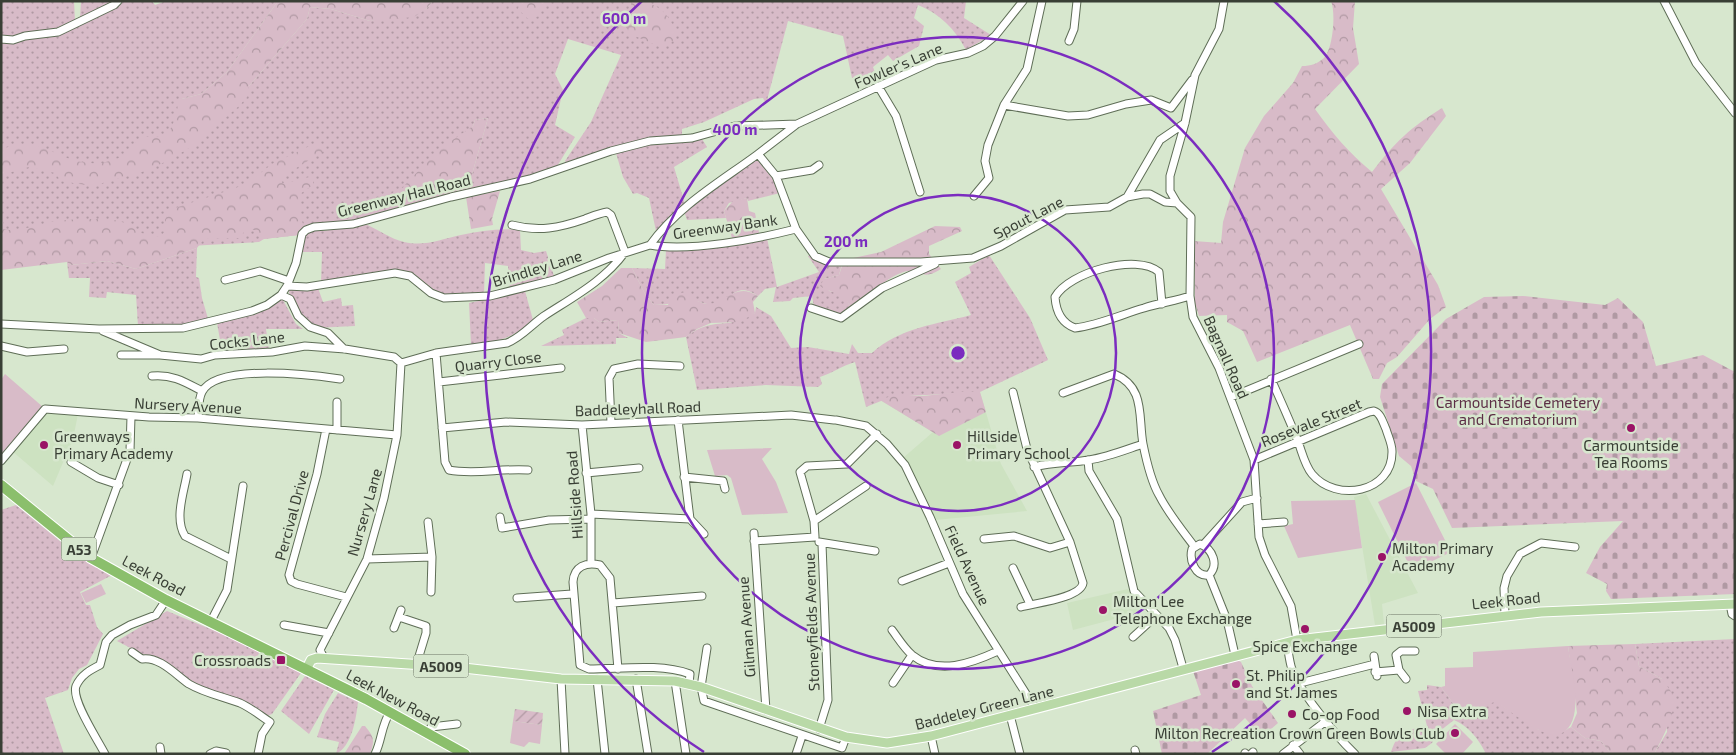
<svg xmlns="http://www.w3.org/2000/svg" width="1736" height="755" font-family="'Exo 2',sans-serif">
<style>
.built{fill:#cde2c1}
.grass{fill:url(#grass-dots)}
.forest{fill:url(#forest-crowns)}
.cemetery{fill:url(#cemetery-stones)}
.park{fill:#d8bbc8}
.garden{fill:url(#garden-furrows)}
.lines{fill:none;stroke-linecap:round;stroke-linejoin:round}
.minor-casing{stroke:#5f6e57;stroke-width:9}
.major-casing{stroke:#fff;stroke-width:11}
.highway-casing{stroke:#fff;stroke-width:12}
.minor{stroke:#fff;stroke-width:7}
.major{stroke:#b9d9a7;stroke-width:9}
.highway{stroke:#8bbf6c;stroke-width:10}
.ring{fill:none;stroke:#7b2cbf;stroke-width:2.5}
.poi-dot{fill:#9a1366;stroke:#d7e7ce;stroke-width:2}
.labels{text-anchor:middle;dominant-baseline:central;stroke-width:5;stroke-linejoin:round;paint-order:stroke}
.shield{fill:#d7e7ce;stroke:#687163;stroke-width:1}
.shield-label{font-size:14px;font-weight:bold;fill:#393f35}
.street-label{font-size:15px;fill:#393f35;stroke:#d7e7ce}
.park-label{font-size:15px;fill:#5d2f46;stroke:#d7e7ce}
.poi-label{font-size:15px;fill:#393f35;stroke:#d7e7ce;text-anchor:start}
.centre{fill:#7b2cbf;stroke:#d7e7ce;stroke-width:2.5}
.ring-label{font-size:15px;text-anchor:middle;font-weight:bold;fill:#7b2cbf;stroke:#d7e7ce;stroke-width:5;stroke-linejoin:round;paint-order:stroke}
</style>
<defs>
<pattern id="grass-dots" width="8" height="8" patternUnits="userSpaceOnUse" patternTransform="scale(1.25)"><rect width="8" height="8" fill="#d8bbc8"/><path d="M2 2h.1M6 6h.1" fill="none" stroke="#b099a3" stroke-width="1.8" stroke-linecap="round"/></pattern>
<pattern id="forest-crowns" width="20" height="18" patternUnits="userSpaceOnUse" patternTransform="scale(1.25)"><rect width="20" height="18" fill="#d8bbc8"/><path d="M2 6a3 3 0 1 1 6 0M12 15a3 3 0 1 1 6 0" fill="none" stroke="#b099a3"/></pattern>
<pattern id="cemetery-stones" width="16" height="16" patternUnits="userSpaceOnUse" patternTransform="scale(1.25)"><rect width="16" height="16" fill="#d8bbc8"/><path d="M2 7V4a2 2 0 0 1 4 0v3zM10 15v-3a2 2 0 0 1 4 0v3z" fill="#b099a3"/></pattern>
<pattern id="garden-furrows" width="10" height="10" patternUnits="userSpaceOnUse" patternTransform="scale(1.25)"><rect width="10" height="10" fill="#d8bbc8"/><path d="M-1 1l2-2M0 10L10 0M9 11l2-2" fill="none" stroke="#b099a3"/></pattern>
</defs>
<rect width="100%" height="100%" fill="#d7e7ce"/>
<path class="built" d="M980,392L1001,464L1027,511L935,520L917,481L903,458L933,432L880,400Z
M49,412L78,414L73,439L53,486L12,451L43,414Z
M1366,494L1418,593L1382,604L1384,624L1375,625L1354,497Z
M1128,589L1141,612L1073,630L1067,603Z"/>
<path class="grass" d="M1,1H74L75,21L53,31H37L13,38L1,37Z
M81,1H115L80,18Z
M122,1H152L155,5L166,1H278L227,72L201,94L178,100L249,86L307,19L310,7L331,9L370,21L426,9L433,1H966L964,18L991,35L966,50C956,30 939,13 918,5L914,18L924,26L919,46L893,61L888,55L873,67L876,75L852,78L843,36L788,21L766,104L763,98L754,99L704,122L682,129V135L658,139L566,164L565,161L591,122L621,55L568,39L555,74L563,90L555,125L575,137L556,168L467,192L488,118L475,120L473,126L376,216L343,224L305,227L301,229L299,235L264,239L259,242L119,250L1,263V42L51,35L116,7Z
M702,139L707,147L674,167L685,204L656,231L649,198L637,193L633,194L623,177L616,153L648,145L688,142Z
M758,159L776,183L780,193L748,201L747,198L729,203L724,211L726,218L687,220L684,211L733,174Z
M365,224C377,229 391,239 404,242C425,247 441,239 461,235C480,231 500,228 520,230L521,250L534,253L546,251L554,276L510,289L508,266L485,263L484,294L445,296L429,290L400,272H376L321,283L322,252H300L303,236L308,231H323Z
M767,238L777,287L819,272L808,256L811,254L842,264L839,275L824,279L829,291C840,293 845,295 850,306L855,305L841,315L814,307L812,296L793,298L790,301L773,302L776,287L765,289L758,296C735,281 733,300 716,304C708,306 700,301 693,301C680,301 668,305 654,305L645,294L632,268L665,269L666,250Z
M197,248L196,277L199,278L202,298L209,322L194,325L138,326L136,295L107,292L106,298L89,297L90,278H69L67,262L71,265L107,261L136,269Z
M989,255L1030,318L1048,360L980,392L891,397L866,407L855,362C841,366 833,373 820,377L822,384L818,387L766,385L697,390L686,337C700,326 710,324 728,323C736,322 747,316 755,313L756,307L771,316L791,348L808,347L849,354L852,344L858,353H872C899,328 937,324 971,315L955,282L971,273L969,267Z
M291,288H318L323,302L341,298L342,306L353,305L355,326L314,328C303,317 290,307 289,290Z
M525,291L533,320C514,339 496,341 471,345L469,303Z
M279,300H283L296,324L303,329H266L269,350L222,351L217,323L252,314Z
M586,318H594L599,322L618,320L619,333L628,338H616V344L541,346L564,335L562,330Z
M16,505L66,546L114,574L80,592L86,605H90L97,627L103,634L87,665L79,669L72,678L68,690L45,698L64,754H3L1,751V510Z
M167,611L249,645L301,673L272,714L267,716L189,682L151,656L142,654L117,641Z
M1735,639V754H1654L1667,732L1662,679L1639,666L1635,644Z
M305,676L334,690L309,734L281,711Z
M1427,685L1441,687L1455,706L1462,711L1495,701L1539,730L1561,733L1571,727L1585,738L1601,741L1611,754H1484L1485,752C1478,738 1468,726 1454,720L1436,734L1432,743L1425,748L1391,752C1399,729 1405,731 1427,726L1418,691L1427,690Z
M338,693L358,702C356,719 352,746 336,754L339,742L317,737L325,714Z"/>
<path class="forest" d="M278,1H433L426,9L414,17L370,21L331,9L310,7L307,19L249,86L247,97L239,106L191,147L165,162L142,172L92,186L61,181L55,173L29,167L1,175V149L19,144H30L42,147L74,161L99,164L119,158L142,137L167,136L177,115L178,100L201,94L227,72Z
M521,1H545L539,16L528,19L518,9Z
M632,1C655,1 671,12 676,36L671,43L660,47L628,33L627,18Z
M1331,1H1355L1353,28L1359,64L1315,109C1332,133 1349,153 1372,172C1396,141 1410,128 1442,108L1446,116L1410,163L1381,189L1438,285L1446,307L1430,319L1397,357L1387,363L1379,379H1373L1350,325L1257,362L1243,331L1227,322V315L1199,316L1195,303L1194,241L1221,243L1223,222L1245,148L1264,116L1293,83L1302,66C1311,66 1317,64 1324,58C1333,49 1336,13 1331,1Z
M488,118L467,192L372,217L367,214L369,207L404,186L438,150L473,126L475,120Z
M320,141L324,151L280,178L283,184L313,176V185L300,194V217L304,226L299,235L263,239L255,230L246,229L240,238L204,239L197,248L136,269L107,261L71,265L67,262L1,270V215H5L2,229C19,233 38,224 56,221C71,219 99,218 114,220C135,223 137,238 161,236L166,230L165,220L169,210L236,188L254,178L272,164Z
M500,191L492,219L493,225L471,229L466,197Z
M747,198L749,211L755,213L759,233L732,238L724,211L733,201Z
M935,226L960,227L962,231L929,246V254L941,269C921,281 925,270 908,271C892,273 868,295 855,305L850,306C843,292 832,294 820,286L824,279L839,275L844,260L881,252Z
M621,268H632L645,294L654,305H668L671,296L685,292C721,325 727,276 758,296L753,302L755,313L740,322L711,323L697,329L686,337L646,342L619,333L618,320L599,322L594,318H586L577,302L602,286Z
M960,392H980L986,412L939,436L880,400L891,396H923Z
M1635,644L1639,666L1662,679L1675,697C1673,718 1664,736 1654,754H1611L1601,741L1585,738L1571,727L1577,713L1568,646Z
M362,726H365C374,737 375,740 370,754H344Z"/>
<path class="cemetery" d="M1523,296L1605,305L1618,298L1643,322L1656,366L1703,355L1735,372V594L1611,599L1606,591L1607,584L1586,573L1600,547L1623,521L1452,528L1433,489L1416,481L1411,466L1399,456L1380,397L1382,384L1446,319L1484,297Z
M1235,659L1241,662L1252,686L1278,723L1262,737L1245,718L1207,754H1162L1153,711L1201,695L1193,671Z"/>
<path class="park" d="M5,374L43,407L1,457V380Z
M772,448L762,459L776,482L788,513L742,515L731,478L727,475L715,476L707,450Z
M1416,483L1451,552L1412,571L1378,502Z
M1355,500L1362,548L1298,558L1284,526L1293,524L1291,501Z
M101,584L106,594L86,603L81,593Z
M1568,646C1571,669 1586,720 1562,733C1559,734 1555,736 1552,735C1532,730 1513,712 1495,702L1462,711L1455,706L1441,687L1445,686V668L1473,667V652Z
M513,721L542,725L540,744L529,742L524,747L510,743Z
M1455,724L1473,742L1462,754H1446L1436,744Z"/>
<path class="garden" d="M515,709L543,713L542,725L513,721Z"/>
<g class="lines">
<g class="minor-casing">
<path id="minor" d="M1023,1L995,36L983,46L968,53L936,60L797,124L758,154L776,176L796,229L815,256L829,262H921L973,258L1001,246L1065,210L1109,207L1127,197L1143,194H1150L1165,202L1177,203
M1224,1L1219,29L1195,75L1185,123L1170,176V191L1177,203L1191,217L1190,296L1193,317L1219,368L1254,460L1259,537L1265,555L1291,606L1297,640
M1664,1L1696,63L1735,113
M1,39L13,40L25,36L58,32L114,5L118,1
M1069,41L1074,29L1077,1
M878,86L896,116L920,192
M1004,105L1068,116L1088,115L1126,104L1151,100L1171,108L1192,80
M776,176L812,170L819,165
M974,196L989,178L985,161L988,145L1004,105L1027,69L1042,1
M1127,197L1160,140L1185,123
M650,245C691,252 756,239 796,229
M650,245C678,206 720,182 758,154
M225,280L260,271L289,281
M287,286L307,287L395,273L410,276L431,293L444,298L490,296L554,280L609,258L650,245
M281,295L290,299L298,316L310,327L328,333L344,349
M1162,304L1159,272C1137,253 1069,272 1055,297C1056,311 1061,323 1075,328C1099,325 1120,315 1144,308C1159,303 1175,301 1190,296
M811,308L841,318L882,288L935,264
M1,324L99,329L183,328L252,311L267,305L281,295L287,286L296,263L302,234L306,230L314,227L353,224L451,197L530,179L611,151L650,141L692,138L735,126L797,124
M103,331L160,355L201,359L215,355L272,352L305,346L345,349L394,357L401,363
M1,346L27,352L64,349
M436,353L445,462L449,470C474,475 502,468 528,470
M121,355H160
M401,363L436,353L507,343C522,337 531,325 544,316C573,297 604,281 625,252L611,215L607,212C600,213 593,216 585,219C559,228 539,232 512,225
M152,376C172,374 185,382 202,391
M439,382L561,368
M1013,392L1027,449L1070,542L1083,583C1081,598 1035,603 1021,607
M1063,393L1114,374C1146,387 1138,417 1143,444C1146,459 1151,481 1159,495C1168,513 1182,530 1194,546
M1231,397L1359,344
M198,418C199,410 198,399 202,392C217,363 312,375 340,379
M836,420L866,426L887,444L905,465L930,517L963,594L1035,708
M611,423L609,378L614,369L638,364L680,366
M582,425L591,514V563
M442,428L506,422L582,425L791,415L834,420
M326,429L317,474L289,575L291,581L297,584L346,597
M337,430V402
M1088,460L1089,471L1117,519L1134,591L1169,628L1175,640L1183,668
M1254,460L1369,412L1374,411C1381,413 1383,423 1386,429C1388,436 1392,444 1392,451C1393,493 1336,503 1312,474C1304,464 1302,451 1297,439C1289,419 1280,399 1271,379
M1,461L45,409L149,417L198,418L397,435
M71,462L98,478L119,485
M1034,467C1053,462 1071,463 1089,460C1108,457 1125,450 1143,444
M586,473L639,468
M187,474C184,492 174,519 185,536L231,559
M684,477L723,481L725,489
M591,514L690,519L678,420
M500,517L502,528L549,520L591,519
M690,519L704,534
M814,521L866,486
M428,522L432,557L431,592
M1258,524L1284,522
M754,533L766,710
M815,537L814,521L800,472L807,466L847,464L877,434
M984,539L1014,536L1050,548L1070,542
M754,541L815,537
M819,542L875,551
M1200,544C1213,549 1219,565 1209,575C1195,577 1189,560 1192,549Z
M1203,545L1242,502L1257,498
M91,558L130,451L131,416
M367,559L432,557
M1013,568L1030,604
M1209,575L1227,620L1235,655
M902,581L949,563
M517,598L572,594
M613,603L702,596
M1730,604L1732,614L1735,616
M1505,615L1504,588L1507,576L1520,554L1541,543L1575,547
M399,617L426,626V633L416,666
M211,621L227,590L243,486
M284,625L329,633
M394,628L401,610
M892,630C898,638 904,648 912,655C938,676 972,663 998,651
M1133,637L1156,616
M1287,643C1288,650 1289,658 1291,666C1297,689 1337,737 1355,754
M707,648L701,687L704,701L842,748L846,737
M132,652L142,659C159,656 176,675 189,684C204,693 224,697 240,703C251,708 261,716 270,722L262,734L258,754
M1374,656L1377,676
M324,658L320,650L367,559L384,498L397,435L401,363
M618,669L610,578L600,565C586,562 574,566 573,582L580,665L589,669C621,669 660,663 690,674L689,684
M1399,670L1396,655L1401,651H1415
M1375,672L1399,670L1406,679
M561,679L565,754
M597,679L605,754
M636,679L648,754
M675,681L686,754
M893,683L912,655
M1300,683L1375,664
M1010,715L1020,754
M819,729L828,700L822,544
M428,732L431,727L457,724
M931,736L935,754
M1293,745L1300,754
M160,747L161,754
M1135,750L1136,754
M1245,753L1246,754
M105,754C98,740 71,700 76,686C81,675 90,670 100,665L106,642L112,635L130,625L156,615L166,600
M210,754L216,751L226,753
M375,754C382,740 381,726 390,712
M796,754L802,736
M1251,754L1253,752
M1283,754L1326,721"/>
</g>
<g class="major-casing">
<path id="major" d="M306,670L311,660L317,658L455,667L561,679L675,681L701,687L846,737L887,743L931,736L1297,640L1541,612L1735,604"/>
</g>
<g class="highway-casing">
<path id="highway" d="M1,485L91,558L166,600L366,699L465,754"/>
</g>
<use href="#minor" class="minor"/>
<use href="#major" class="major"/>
<use href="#highway" class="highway"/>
</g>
<g class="ring">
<circle cx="958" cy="353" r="158"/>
<circle cx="958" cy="353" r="316"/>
<path d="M704 752A473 473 0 0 1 642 1M1274 1A473 473 0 0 1 1212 752"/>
</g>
<g class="poi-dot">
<circle cx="1631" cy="428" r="5"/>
<circle cx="44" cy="445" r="5"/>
<circle cx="957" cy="445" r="5"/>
<circle cx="1382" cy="557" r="5"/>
<circle cx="1103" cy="610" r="5"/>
<circle cx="1305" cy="629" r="5"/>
<rect x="276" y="655" width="10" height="10" rx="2.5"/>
<circle cx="1236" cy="684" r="5"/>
<circle cx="1407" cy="711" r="5"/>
<circle cx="1292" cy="714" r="5"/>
<circle cx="1455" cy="733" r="5"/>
</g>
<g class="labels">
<g class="shield">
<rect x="61.5" y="537.5" width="35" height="23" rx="4"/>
<rect x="1386.5" y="614.5" width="55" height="23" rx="4"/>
<rect x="413.5" y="654.5" width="55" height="23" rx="4"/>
</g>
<g class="shield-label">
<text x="79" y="549">A53</text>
<text x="1414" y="626">A5009</text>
<text x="441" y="666">A5009</text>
</g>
<g class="street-label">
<text transform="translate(898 65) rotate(-23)">Fowler's Lane</text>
<text transform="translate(404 195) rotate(-14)">Greenway Hall Road</text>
<text transform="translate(1028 217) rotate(-27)">Spout Lane</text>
<text transform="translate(725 226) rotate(-8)">Greenway Bank</text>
<text transform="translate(537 268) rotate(-17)">Brindley Lane</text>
<text transform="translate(247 340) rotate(-6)">Cocks Lane</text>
<text transform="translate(1227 357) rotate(66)">Bagnall Road</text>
<text transform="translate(498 361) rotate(-7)">Quarry Close</text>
<text transform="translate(188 405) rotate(3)">Nursery Avenue</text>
<text transform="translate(638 408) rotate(-2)">Baddeleyhall Road</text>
<text transform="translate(1311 422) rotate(-22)">Rosevale Street</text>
<text transform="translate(574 495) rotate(-94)">Hillside Road</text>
<text transform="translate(364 512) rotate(-74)">Nursery Lane</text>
<text transform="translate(291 515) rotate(-75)">Percival Drive</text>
<text transform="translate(968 565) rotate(65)">Field Avenue</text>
<text transform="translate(154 575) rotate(28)">Leek Road</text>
<text transform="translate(1506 600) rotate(-6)">Leek Road</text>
<text transform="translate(811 622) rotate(-92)">Stoneyfields Avenue</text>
<text transform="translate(746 627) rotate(-94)">Gilman Avenue</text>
<text transform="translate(393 697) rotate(28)">Leek New Road</text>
<text transform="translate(984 707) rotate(-14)">Baddeley Green Lane</text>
</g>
<g class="park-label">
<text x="1518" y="402">Carmountside Cemetery<tspan x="1518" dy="17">and Crematorium</tspan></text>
</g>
<g class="poi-label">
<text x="54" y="436">Greenways<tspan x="54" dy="17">Primary Academy</tspan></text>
<text x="967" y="436">Hillside<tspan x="967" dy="17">Primary School</tspan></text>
<text x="1631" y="445" text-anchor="middle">Carmountside<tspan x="1631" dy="17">Tea Rooms</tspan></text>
<text x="1392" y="548">Milton Primary<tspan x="1392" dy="17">Academy</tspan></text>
<text x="1113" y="601">Milton Lee<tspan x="1113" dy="17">Telephone Exchange</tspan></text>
<text x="1305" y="646" text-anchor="middle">Spice Exchange</text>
<text x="271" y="660" text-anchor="end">Crossroads</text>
<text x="1246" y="675">St. Philip<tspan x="1246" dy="17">and St. James</tspan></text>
<text x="1417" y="711">Nisa Extra</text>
<text x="1302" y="714">Co-op Food</text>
<text x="1445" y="733" text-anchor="end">Milton Recreation Crown Green Bowls Club</text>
</g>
</g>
<circle cx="958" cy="353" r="8" class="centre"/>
<g class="ring-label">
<text x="624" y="24">600 m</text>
<text x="735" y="135">400 m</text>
<text x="846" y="247">200 m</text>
</g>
<rect width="1736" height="755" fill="none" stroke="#393f35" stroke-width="5"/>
</svg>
